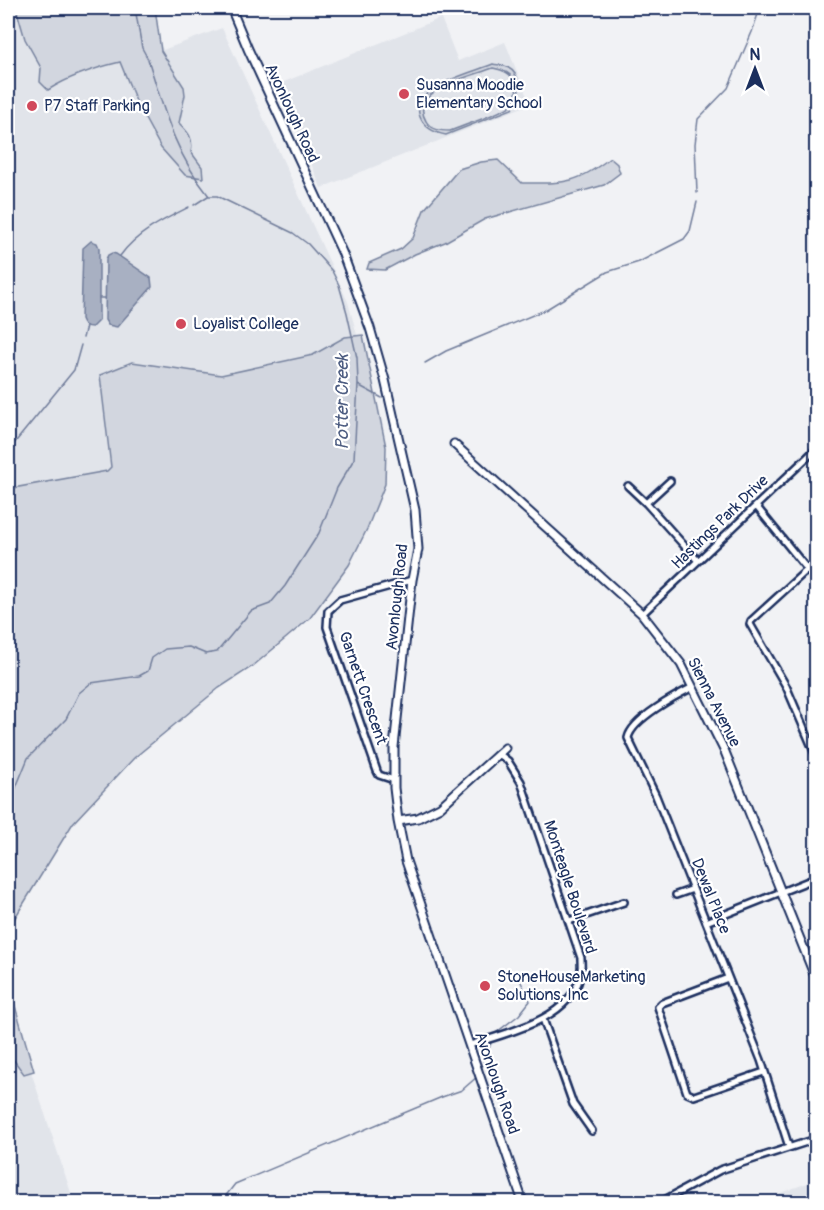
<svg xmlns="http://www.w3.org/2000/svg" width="824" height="1210" font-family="Pangolin,sans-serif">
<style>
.built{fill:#e1e4ea}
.green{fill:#d2d6df;stroke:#76829e;stroke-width:1.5;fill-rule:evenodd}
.water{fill:#a8b0c2;stroke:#707c9a;stroke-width:1.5}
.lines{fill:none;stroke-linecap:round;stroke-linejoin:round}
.stream{stroke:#707c9a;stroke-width:1.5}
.minor-casing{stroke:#1b2f5e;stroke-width:10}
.tertiary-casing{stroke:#1b2f5e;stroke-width:11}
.minor{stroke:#fff;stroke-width:5}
.tertiary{stroke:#fff;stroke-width:7}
.poi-dot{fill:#d1495b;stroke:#fff;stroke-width:2}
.labels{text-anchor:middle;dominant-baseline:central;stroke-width:4.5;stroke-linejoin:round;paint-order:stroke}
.poi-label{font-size:16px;fill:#1b2f5e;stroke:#fff;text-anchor:start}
.street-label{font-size:16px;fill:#1b2f5e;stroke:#fff}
.water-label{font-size:18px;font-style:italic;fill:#4c5c81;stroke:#fff}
</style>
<rect width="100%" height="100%" fill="#f1f2f5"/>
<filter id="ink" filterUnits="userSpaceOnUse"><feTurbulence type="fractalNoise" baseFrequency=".0167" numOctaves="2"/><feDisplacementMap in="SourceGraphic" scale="12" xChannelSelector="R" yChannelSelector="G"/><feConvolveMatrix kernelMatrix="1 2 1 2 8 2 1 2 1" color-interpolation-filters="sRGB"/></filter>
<g filter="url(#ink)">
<path class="built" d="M8,8H147L163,50L222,28L348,302L360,346L8,621Z
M441,18L458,61L505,42L530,104L321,188L279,84Z
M8,1002L74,1202H8Z
M816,1180V1202H756L802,1185Z"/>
<path class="green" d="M16,8H155L161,51L184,87L185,95L179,123C188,132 194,138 191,152L202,167L203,178L185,175L161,148L138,106L120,62C95,68 70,76 48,90L40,82L41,68L25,39Z
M493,64C497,65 503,65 507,67C523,75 521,97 512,109L446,135C435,133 425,129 420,117C408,87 472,73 493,64ZM493,68C503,70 512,73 515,83C518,90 516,99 511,105C504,112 462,126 450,131C441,131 431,130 426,121C407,89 473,76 493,68Z
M610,158L617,164L620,173L604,185L485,219L445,242L415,254L385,270L367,269L369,263L401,249L413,238L424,210L459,169L481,162L498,160L522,183C564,183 575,185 610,158Z
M363,335L386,447L385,484L367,529L349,565L310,618L253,666L219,688L134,758L73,823L8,929V489L107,471L111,467L100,375L132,362L221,375L313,355L345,337Z
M8,982L34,1071L24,1074L10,1055H8Z"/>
<path class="water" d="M91,241L97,243L99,248V320L92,327C86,327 83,325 81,319L83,248Z
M112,253L116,254L151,278L152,287L117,327L108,325L105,320L106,259L108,255Z"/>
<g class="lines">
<path class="stream" d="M697,193L695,144L698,119L728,88L752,32L760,8
M194,205L208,196
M120,256C136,233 165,219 189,207
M99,298H105
M83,338L86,326
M425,363L446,351L545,310L607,272L639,262L684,239L690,231L697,202
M358,385L382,398
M8,451L74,370L81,345
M8,807L28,758L66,719L79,693L91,683L139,676L148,671L152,658L165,649L189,647L206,654L217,652L251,611L270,604L285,586L319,533L337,488L354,459L358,384L357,358L347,313L339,285L332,271L308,244L293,233L217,196H209C175,154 164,110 148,59L142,48L135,8
M493,1035L519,1015L530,1001L520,980
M482,1067L491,1043
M221,1202L235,1184L442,1097L462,1090L478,1076"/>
<g class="minor-casing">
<path id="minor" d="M628,486L646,503L698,561
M646,503L670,481
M756,506L816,580
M808,569L751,621L750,624L786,686L816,756
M642,614L816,449
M693,687C677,695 632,719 628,738L656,796L761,1060L789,1147
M394,780L379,775L377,771L327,627L328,611L340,600L412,580
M676,895L693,889
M569,921L624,902
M706,922L816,878
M728,978L662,1003L658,1007L687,1093L694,1096L764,1072
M543,1019L573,1104L592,1131
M470,1045C506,1033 569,1020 580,977C582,971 581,964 581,958L521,782L508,761L499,754
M661,1202L720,1170L816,1139"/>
</g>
<g class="tertiary-casing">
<path id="tertiary" d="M231,8L248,49L342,252L370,328L385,380L415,510L418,549L412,580L394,747V788L398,821L406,861L523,1202
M454,444L642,614L681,664L725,752L816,979
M398,821L418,818L440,807L505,748"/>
</g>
<use href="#minor" class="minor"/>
<use href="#tertiary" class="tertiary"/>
</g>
</g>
<g class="poi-dot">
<circle cx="404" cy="94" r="6"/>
<circle cx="32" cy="106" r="6"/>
<circle cx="181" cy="324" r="6"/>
<circle cx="485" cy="986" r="6"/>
</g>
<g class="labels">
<g class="poi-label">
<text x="416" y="85">Susanna Moodie<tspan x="416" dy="18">Elementary School</tspan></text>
<text x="44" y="106">P7 Staff Parking</text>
<text x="193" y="324">Loyalist College</text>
<text x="497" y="977">StoneHouseMarketing<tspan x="497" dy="18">Solutions, Inc</tspan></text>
</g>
<g class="street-label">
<text transform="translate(292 113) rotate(65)">Avonlough Road</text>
<text transform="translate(720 522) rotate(-44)">Hastings Park Drive</text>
<text transform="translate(397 597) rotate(-84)">Avonlough Road</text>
<text transform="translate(363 688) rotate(71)">Garnett Crescent</text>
<text transform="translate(714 702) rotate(63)">Sienna Avenue</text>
<text transform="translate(570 887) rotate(72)">Monteagle Boulevard</text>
<text transform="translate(711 896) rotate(68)">Dewal Place</text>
<text transform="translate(497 1083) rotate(71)">Avonlough Road</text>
</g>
<g class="water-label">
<text transform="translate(342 402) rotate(-90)">Potter Creek</text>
</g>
</g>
<rect width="824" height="1210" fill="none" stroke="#fff" stroke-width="30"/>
<rect x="15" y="15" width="794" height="1180" fill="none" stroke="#1b2f5e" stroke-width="2" filter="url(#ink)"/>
<g transform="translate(755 69)" stroke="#ffffff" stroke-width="4.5" paint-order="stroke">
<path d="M0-4.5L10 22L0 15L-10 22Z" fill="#1b2f5e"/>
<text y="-9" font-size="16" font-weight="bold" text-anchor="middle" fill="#1b2f5e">N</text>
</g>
</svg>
